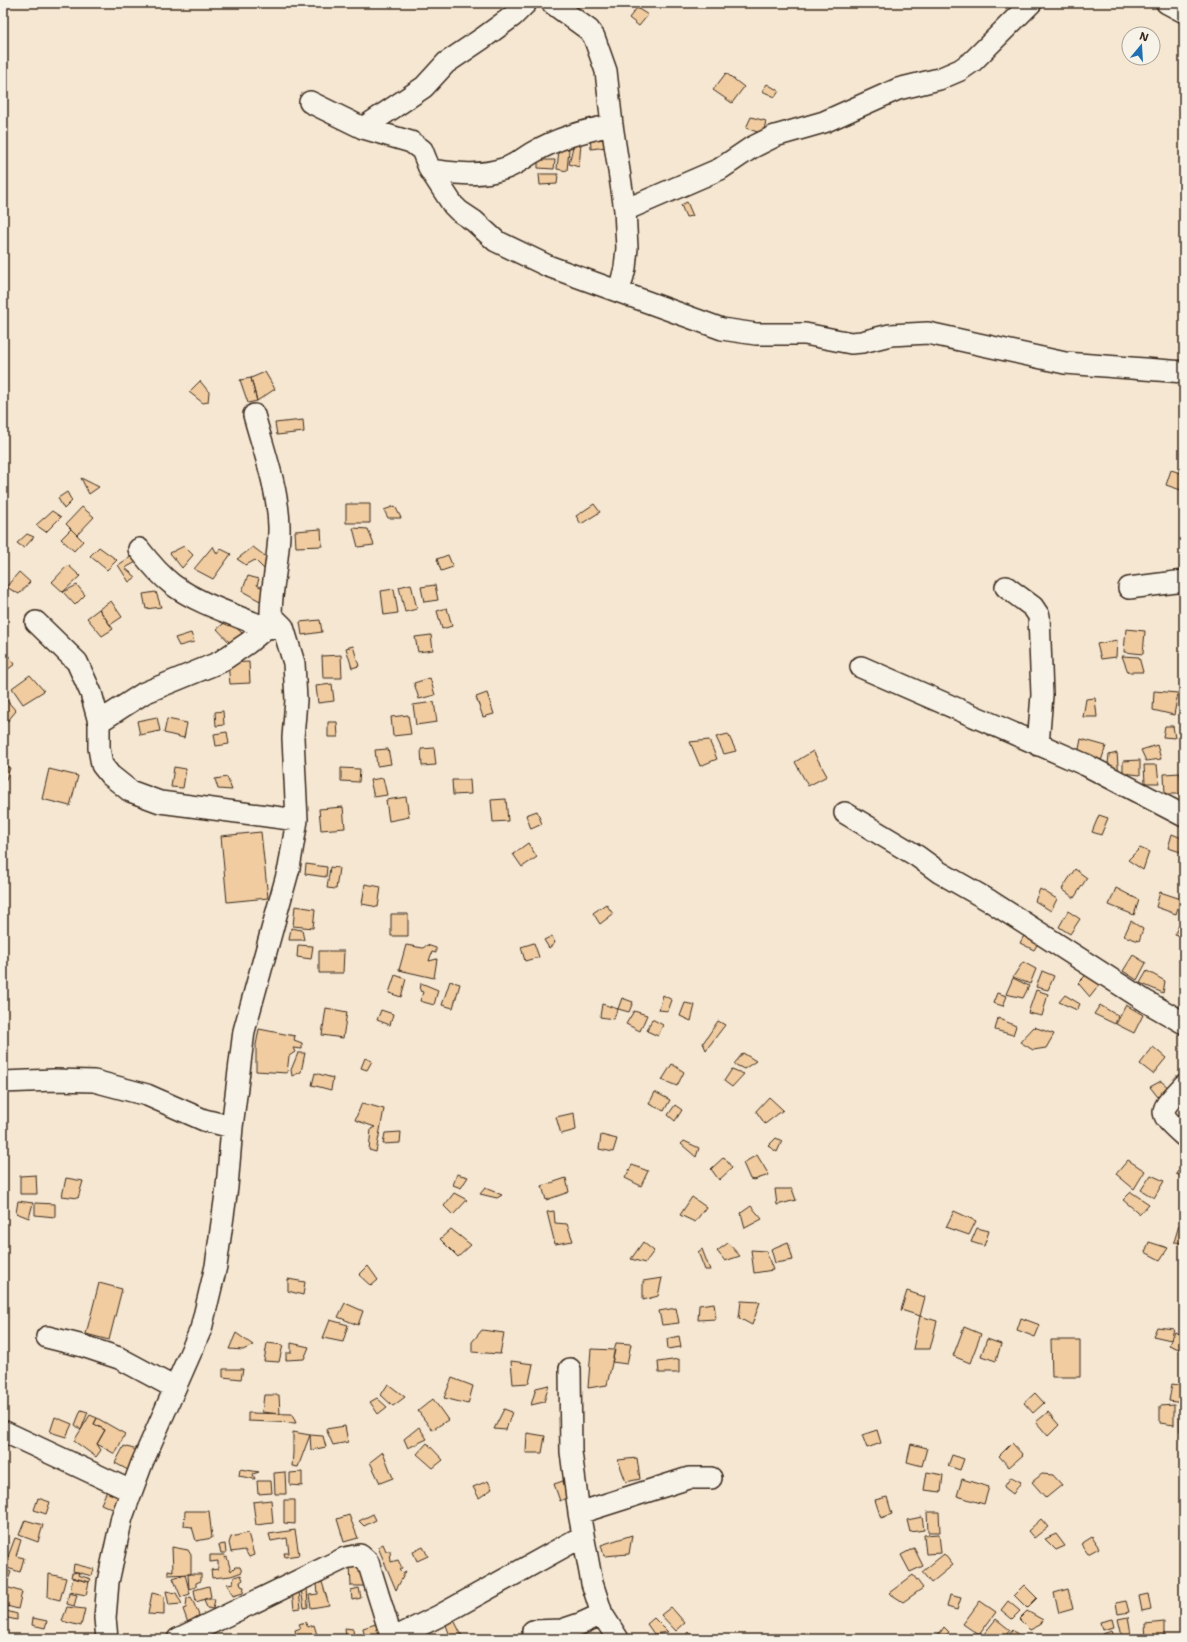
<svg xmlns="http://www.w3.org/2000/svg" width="1187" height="1642" font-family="'Shantell Sans',sans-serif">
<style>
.building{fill:#f0cca0;stroke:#3b2a1e}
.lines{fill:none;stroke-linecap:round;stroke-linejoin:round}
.minor-casing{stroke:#3b2a1e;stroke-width:24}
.minor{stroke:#f7f3e8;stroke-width:21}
</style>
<rect width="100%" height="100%" fill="#f5e7d2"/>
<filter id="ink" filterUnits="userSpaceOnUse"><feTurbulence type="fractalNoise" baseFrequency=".025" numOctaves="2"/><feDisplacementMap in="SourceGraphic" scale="8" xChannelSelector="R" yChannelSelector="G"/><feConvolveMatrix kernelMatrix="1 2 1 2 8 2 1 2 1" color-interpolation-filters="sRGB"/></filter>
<g filter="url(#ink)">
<path class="building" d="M637,8L648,15L639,26L629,18Z
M726,73L744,87L732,103L713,90Z
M767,84L779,91L775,97L762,91Z
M751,117L766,121L763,134L746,128Z
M606,131V147L591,149L590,133Z
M574,142L581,143L579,167L569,164Z
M559,149H569L567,171L557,169Z
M538,160H555L554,169L538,168Z
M539,174H558L557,184L540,185Z
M687,202L693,216L686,217L681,205Z
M265,372L275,389L257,401L251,378Z
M251,378L257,401L248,403L240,380Z
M200,381L209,392L208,402L203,403L189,392Z
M303,420L304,432L277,435L275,423Z
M1171,470L1184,474V491L1166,485Z
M81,478L99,487L89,494Z
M67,492L72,501L64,509L58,498Z
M346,504H370V523H346Z
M594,504L600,512L581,524L576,516Z
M395,506L401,518H388L384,510Z
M82,507L94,517L77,535L66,524Z
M52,511L61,517L46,532L36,525Z
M353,528L368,529L374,545L358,547Z
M71,529L83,541L74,551L61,539Z
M321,529L322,546L296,547L295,531Z
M27,534L34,537L24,548L17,543Z
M184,546L193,555L182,568L170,553Z
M213,546L217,554L221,549L231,554L213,579L194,569Z
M99,547L117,560L107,570L90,556Z
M253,547L273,562L266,571L255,560L246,565L237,559Z
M134,555L140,560L125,568L136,577L129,582L118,565Z
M448,555L453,567L441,571L437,559Z
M68,565L80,576L63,592L52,582Z
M19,572L30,582L19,594L6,587Z
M248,576L259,579L257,585L264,589L260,601L242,591Z
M411,584L417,609L405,612L399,587Z
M77,585L85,595L75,605L63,592Z
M435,585L438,600L424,602L421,587Z
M394,589L398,613L384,615L381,591Z
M156,592L161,607L146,609L143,594Z
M111,601L122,617L110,625L99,609Z
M447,608L452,626L442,629L437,611Z
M99,609L113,629L102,636L87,618Z
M228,620L243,634L230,643L217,629Z
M320,620L322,632L302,635L300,622Z
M1126,629L1145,631L1143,654L1124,652Z
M191,633L194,642L179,646L175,638Z
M431,635L433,650L418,652L415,637Z
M1117,640L1116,657L1101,659L1097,644Z
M353,646L359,666L352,668L346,648Z
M7,654L15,664L3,673V658Z
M341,655L342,678H323L322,656Z
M1122,656L1139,657L1143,672H1128Z
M249,662L250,683L230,684L228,663Z
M30,675L44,691L23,704L12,688Z
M430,678L435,695L419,699L414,683Z
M332,684L334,701L318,703L316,686Z
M1154,691L1178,693L1174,715L1153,710Z
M487,693L494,714L483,717L476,697Z
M3,696L16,711L6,723L3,719Z
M1095,698L1097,717H1083L1086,699Z
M434,702L437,722L416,725L413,705Z
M223,711L224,725L216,726L215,712Z
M408,715L411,734L393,736L391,717Z
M157,717L160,731L140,735L137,721Z
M167,719L187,723L184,738L164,733Z
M328,722H337L338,737H328Z
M1165,726H1173L1175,738L1163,737Z
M1181,728H1184V754Z
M227,732L229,744L216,746L214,734Z
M728,734L736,751L724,754L716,737Z
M1081,739L1106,746L1101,761L1078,754Z
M709,740L717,759L700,766L690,742Z
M1157,745L1161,759L1146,761L1141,750Z
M434,748L436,765L422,766L421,749Z
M388,749L391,764L377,766L375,750Z
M813,751L827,776L808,786L795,762Z
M1117,753L1119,777L1107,772L1109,755Z
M1140,760V775L1123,773V761Z
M3,765L10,768L5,782L3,781Z
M1144,765H1157L1159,783H1145Z
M174,767L186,769L183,788L171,787Z
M341,768L360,769L359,782L341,781Z
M49,769L78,776L70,806L42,799Z
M1180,773L1183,794H1165L1164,774Z
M227,777L232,790L218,789L215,779Z
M383,778L387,795L374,797L370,780Z
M452,780H470L471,794L453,795Z
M406,797L409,817L389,821L386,800Z
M506,799L508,821L493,822L491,800Z
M343,807L345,828L321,830L319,809Z
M537,811L542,824L531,829L526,815Z
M1099,815L1108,818L1101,835L1092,832Z
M261,832L268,898L227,902L221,836Z
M1172,834L1184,839V853L1168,848Z
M528,843L537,857L522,867L513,854Z
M1140,848L1149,852L1143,870L1128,860Z
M306,864L327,867L326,877L305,874Z
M330,867L339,868L336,889L327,888Z
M1075,869L1087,878L1074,898L1062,889Z
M365,884L381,887L378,907L362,904Z
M1116,888L1139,900L1134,915L1109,905Z
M1040,889L1057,899L1051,911L1035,901Z
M1160,892L1181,899L1176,914L1156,907Z
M606,904L613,914L600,924L593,913Z
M295,906L315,909L313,928L293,926Z
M1068,911L1080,919L1070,934L1059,927Z
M391,914H408V936H391Z
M1183,916H1184V937L1175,934Z
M1131,921L1143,929L1139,941L1124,936Z
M291,928L302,930L304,940H289Z
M1028,928L1042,937L1034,950L1020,943Z
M552,936L555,943L549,948L544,940Z
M534,943L539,957L525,961L521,947Z
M298,945L313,946L311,959L297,957Z
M406,945L423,948L427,945L436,948V953L432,952L429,961L437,959L434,978L399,970Z
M319,951H344L343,973H319Z
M1133,955L1146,963L1137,980L1123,971Z
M1023,962L1036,969L1030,984L1013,977Z
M1042,971L1054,976L1048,990L1036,987Z
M1147,971L1165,981L1163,993L1140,983Z
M1088,973L1100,984L1090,997L1078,983Z
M395,975L406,979L401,997L389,993Z
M1013,978L1029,986L1023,998L1006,994Z
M450,981L460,984L453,1008L442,1005Z
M421,983L438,990L434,1005L420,1001L423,992L420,991Z
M1036,990L1048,994L1042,1016L1028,1013Z
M997,993L1007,996L1003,1006L993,1003Z
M663,995L672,1000L668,1011L659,1010Z
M1065,995L1080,1004L1077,1010L1059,1002Z
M622,998L633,1002L629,1012L618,1009Z
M685,1003L695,1005L691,1021L680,1016Z
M602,1004L618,1009L613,1019L600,1017Z
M1100,1005L1118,1016L1115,1024L1094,1014Z
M1126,1005L1143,1015L1134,1033L1116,1024Z
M326,1008L347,1012L343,1038L322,1035Z
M381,1010L393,1014L390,1025L377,1020Z
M634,1011L647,1015L640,1031L626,1024Z
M998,1018L1016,1026L1013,1035L995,1030Z
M652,1019L663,1025L658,1036L647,1031Z
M718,1021L725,1025L706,1050L703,1043Z
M1034,1027L1054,1034L1046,1048L1033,1050L1020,1042Z
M259,1029L295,1036L294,1040L302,1043V1049L293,1048L295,1052L289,1056L287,1073L256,1071V1045Z
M1153,1047L1166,1058L1153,1074L1140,1064Z
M298,1053H305L301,1072L292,1076L291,1070Z
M743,1053L756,1061L744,1069L734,1064Z
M365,1058L372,1061L367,1070L361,1068Z
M672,1064L684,1072L677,1086L662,1080Z
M732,1069L744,1074L732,1087L724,1081Z
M315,1073L333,1078L331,1090L312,1085Z
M1161,1081L1171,1090L1165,1106L1150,1087Z
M655,1092L670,1100L664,1111L649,1104Z
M769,1097L783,1110L765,1124L756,1111Z
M362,1103L384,1109L376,1152L369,1150L371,1129L375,1127L355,1120Z
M675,1105L682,1110L675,1121L668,1115Z
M574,1113L576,1130L561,1134L556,1117Z
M401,1132L400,1143L383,1144L385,1133Z
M601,1135L617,1139L613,1152L599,1149Z
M776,1138L782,1141L777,1152L768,1146Z
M684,1141L699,1148L696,1157L681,1144Z
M757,1155L769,1175L754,1180L750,1179L743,1163Z
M724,1157L732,1168L719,1180L711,1169Z
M1128,1160L1145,1171L1134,1189L1116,1174Z
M1184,1162V1177L1176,1174Z
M632,1165L648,1171L641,1186L625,1178Z
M457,1174L468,1177L461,1188L453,1185Z
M36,1175L37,1194H20V1176Z
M1151,1175L1164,1181L1154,1198L1141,1190Z
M66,1178L83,1181L78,1198L62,1196Z
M566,1178L569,1192L546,1200L542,1186Z
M485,1188L502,1195L497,1198L480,1194Z
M775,1189H792L796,1200L777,1205Z
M1131,1192L1149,1204L1140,1214L1123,1200Z
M454,1193L467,1200L453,1215L444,1206Z
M692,1197L706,1207L695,1222L680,1215Z
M18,1201L33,1203L29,1218L16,1213Z
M35,1203L55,1204V1217L35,1215Z
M751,1206L762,1219L745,1228L741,1213Z
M554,1211L555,1223L567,1224L573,1241L555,1244L547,1212Z
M954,1211L976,1221L969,1235L946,1227Z
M1179,1225L1184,1227V1243L1174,1242Z
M977,1228L989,1231L984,1246L971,1242Z
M451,1229L471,1245L458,1257L440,1239Z
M643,1242L654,1251L645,1263L631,1259Z
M788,1242L793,1260L775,1263L771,1249Z
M1149,1242L1168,1248L1160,1260L1145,1252Z
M728,1243L740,1256L725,1261L717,1251Z
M702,1249L710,1270H705L698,1252Z
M751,1250L766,1251L773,1270L754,1273Z
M368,1266L378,1280L371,1286L359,1275Z
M662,1278L658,1296L643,1300V1281Z
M288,1279L305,1282L303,1295L288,1291Z
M99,1283L122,1289L109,1340L86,1334Z
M907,1291L925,1297L920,1316L901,1310Z
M741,1301L760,1302L752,1325L739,1318Z
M345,1303L363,1311L358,1325L338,1317Z
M714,1303L716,1319L698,1320L699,1305Z
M676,1308L679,1323L662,1325L659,1311Z
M920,1316L937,1321L930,1349H913Z
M1021,1318L1040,1325L1035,1337L1017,1330Z
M330,1320L348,1325L343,1342L323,1338Z
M964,1327L981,1334L970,1363L953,1356Z
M1157,1327L1174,1329L1171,1340L1153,1336Z
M482,1330L504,1333L500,1354L472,1352V1342Z
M1175,1332L1184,1336V1351L1169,1345Z
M236,1333L253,1345L243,1350L229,1349Z
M679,1336L681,1347L668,1349L667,1339Z
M987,1339L1001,1344L996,1361L981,1356Z
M1051,1340H1080V1377H1052Z
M267,1343L283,1345L279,1362L264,1361Z
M291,1343L309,1347L304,1359L286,1360V1353H291Z
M616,1343L631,1344L627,1364L612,1362Z
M591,1349L615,1350L607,1385L588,1388Z
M679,1359V1373H659L658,1362Z
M511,1361L533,1364L529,1383L513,1384Z
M223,1369H243L241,1379L223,1377Z
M452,1378L473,1386L468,1404L444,1398Z
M388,1384L405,1397L393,1406L381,1395Z
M1172,1384L1184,1386L1183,1403L1169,1401Z
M549,1385L544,1402L531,1405L536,1388Z
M1035,1393L1044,1403L1033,1413L1024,1403Z
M264,1395H279L280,1414L262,1412Z
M377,1398L387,1407L378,1414L370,1402Z
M433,1399L448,1420L432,1430L418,1411Z
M1174,1405V1425L1160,1423V1406Z
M504,1409L512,1412L506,1430L494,1429Z
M81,1410L88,1412L81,1430L75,1425Z
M1048,1412L1059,1425L1048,1436L1036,1422Z
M248,1413L292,1414L296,1423L248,1421Z
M90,1415L97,1418L94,1424L105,1430L97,1444L101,1450L96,1457L74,1441Z
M55,1417L72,1424L66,1437L50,1432Z
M97,1418L125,1434L115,1454L97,1444L105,1430L94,1424Z
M1180,1418H1184V1433L1180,1431Z
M345,1426L348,1442L333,1445L326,1429Z
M419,1427L427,1439L408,1448L404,1439Z
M877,1430L881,1443L867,1448L862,1435Z
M293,1432L310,1435L298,1467L292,1466L293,1453Z
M527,1433L545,1436L542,1453H526Z
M310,1435L323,1436L326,1447L311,1450Z
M427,1443L443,1460L433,1468L417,1454Z
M1012,1443L1023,1455L1009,1467L999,1456Z
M911,1444L927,1448L922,1466L907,1462Z
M124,1446L140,1451L128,1470L115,1463Z
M383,1452L393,1478L380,1483L370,1462Z
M952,1455L964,1459L960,1470L948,1466Z
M637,1458L640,1479L626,1482L618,1460Z
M240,1469L259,1472L253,1474L255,1479L239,1476Z
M285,1472L286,1494H275L274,1473Z
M302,1472V1486L290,1485V1473Z
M927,1472L943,1475L941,1492L924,1490Z
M1180,1473H1184V1499L1183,1500Z
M1042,1474L1053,1475L1062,1485L1046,1498L1032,1482Z
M1011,1477L1021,1482L1013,1494L1004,1487Z
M569,1479L570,1496L560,1501L554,1484Z
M962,1479L989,1487L984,1504L957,1496Z
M257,1481H271L272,1493L258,1494Z
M488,1481L492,1489L479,1498L473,1487Z
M109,1486L125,1493L117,1511L101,1504Z
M887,1497L892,1514L881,1518L875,1500Z
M38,1498L50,1502L46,1514L34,1510Z
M271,1500L273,1523L256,1525L253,1502Z
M284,1500H295V1524L284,1523Z
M185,1511H209L212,1538L196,1541L192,1527L184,1526Z
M927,1512H939L940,1532H928Z
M373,1514L376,1520L364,1526L359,1521Z
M349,1515L358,1538L344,1542L337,1519Z
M922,1517L924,1530L910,1532L907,1520Z
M1041,1519L1048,1527L1034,1538L1028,1531Z
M25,1520L43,1525L38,1542L19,1535Z
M295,1530L299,1555L285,1557L284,1553H289L287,1538L271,1541L269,1534Z
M248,1533L254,1555L249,1557L245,1550L231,1552L229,1543L231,1537Z
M939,1534L941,1553L926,1554L924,1535Z
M1056,1534L1065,1546L1056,1550L1045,1539Z
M632,1535L629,1554L604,1556L601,1545Z
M1092,1537L1099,1548L1088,1554L1081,1544Z
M15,1538L21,1540L16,1556L24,1558L20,1572L4,1567Z
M225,1544L226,1553H221L219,1545Z
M383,1544L386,1551H390L391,1562L398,1560L402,1568L399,1570L402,1573L406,1571L396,1590L378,1547Z
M172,1547L188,1550L191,1555V1574L168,1575V1570L173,1571Z
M423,1547L428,1556L417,1561L413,1552Z
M914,1548L923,1566L910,1572L901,1555Z
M944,1554L953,1565L931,1583L922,1572Z
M210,1555H225L224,1558L227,1557L231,1571L235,1567H240L242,1572L231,1576L212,1578L211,1570L218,1569V1561L210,1562Z
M74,1564L94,1569L92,1576L73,1571Z
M350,1565H362L364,1586H351Z
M3,1569L11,1572L6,1585L3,1584Z
M79,1572L78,1575L91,1579L89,1582L71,1577L72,1573Z
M49,1574L66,1578L60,1600L48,1597Z
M185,1574L190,1594L181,1597L173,1578Z
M188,1574H201V1581L196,1583V1587L189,1589Z
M241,1575L243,1580L240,1582L241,1586L244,1587L243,1593L233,1596L227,1584L233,1583L234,1577Z
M913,1575L923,1588L903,1602L889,1593Z
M73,1578L89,1582L86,1595L70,1592Z
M322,1582L329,1605L311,1608L309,1595L318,1594L317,1584Z
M1024,1585L1037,1598L1027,1608L1014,1595Z
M209,1586L211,1597L196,1602L194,1590Z
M307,1586L308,1607L304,1608L301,1589Z
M6,1587L22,1592L18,1609L3,1605V1597Z
M359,1588L361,1598L352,1600L351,1590Z
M1068,1589L1073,1609L1059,1613L1054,1593Z
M166,1591L176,1593L182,1604L169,1605Z
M292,1591L299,1592L301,1608L294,1609Z
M69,1593L77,1595L74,1606L67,1604Z
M152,1593L164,1596V1615L148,1614Z
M1148,1594L1151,1609L1142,1611L1139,1596Z
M950,1595L961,1598L957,1610L947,1607Z
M191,1597L199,1615L188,1623L183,1609L186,1608L187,1598Z
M204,1599H215L213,1609L207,1608Z
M980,1601L996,1612L979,1635L963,1624Z
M1008,1601L1020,1611L1012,1619L1001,1610Z
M1126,1601L1129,1612L1118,1614L1116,1603Z
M67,1607L85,1609L81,1626L62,1621Z
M671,1607L685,1623L676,1631L661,1615Z
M3,1610L17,1614V1620L3,1617Z
M1027,1611L1043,1620L1040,1625L1030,1630L1019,1619Z
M1128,1617L1131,1635L1122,1636L1118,1619Z
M33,1618L47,1621L45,1628L32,1625Z
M654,1618L668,1632L654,1634L647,1624Z
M996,1619L1010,1630L1003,1639H988L983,1635Z
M1112,1619L1114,1627L1102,1630L1100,1622Z
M454,1620L462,1636L451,1639L445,1622Z
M305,1622L308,1627L314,1625L318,1638L297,1639L295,1630L301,1628L299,1624Z
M1164,1622V1639H1146L1145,1624Z
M376,1624L381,1639H365L363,1628Z
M944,1627L949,1632L943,1639H936Z
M345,1628L353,1629L354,1639H346Z
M1013,1630L1023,1639H1005Z
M1112,1631L1115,1639H1104L1102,1634Z
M688,1632L694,1639H682Z
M796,1633L809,1638V1639H793Z
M912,1633L923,1638L922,1639H910Z
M654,1634L659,1639H649Z"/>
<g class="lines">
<g class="minor-casing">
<path id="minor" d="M552,3L589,30L594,37L606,71L612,125L625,210
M1167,3L1184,12
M310,102L363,128L411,142L422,150L430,170L453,205L459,211L474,221L496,241L548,266L722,329L756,334H805L851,343L862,342L890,335L928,333L1065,363L1184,372
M363,128L424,87L446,63L483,38L513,16L526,3
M430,170C455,173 478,177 503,169C514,166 522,159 532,153C557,138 584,131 612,125
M619,291L625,268L627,248L625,210L720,169L751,148L775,136L824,122L898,89L939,79L960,70L973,61L1031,3
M139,549C149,562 160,575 173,585C199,604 236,615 266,628L278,627
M1006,587L1033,607L1039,616L1042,695L1038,745
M1129,588L1184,581
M36,622L77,662L91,693L99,722V748L102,765L110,775L130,791L160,802L297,820
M861,667L1086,765L1184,816
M99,722L144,693L220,662L248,643L266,628
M845,813L917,856L939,872L990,901L1147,1002L1184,1023
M3,1082L54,1080L94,1081L147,1095L204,1120L232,1127
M1184,1085C1160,1112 1155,1110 1184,1136
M47,1337L83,1346L119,1358L175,1388
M570,1369L571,1452L579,1513L592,1583L602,1614L618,1639
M5,1432L131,1491
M579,1513L689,1478H711
M533,1631L562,1630L580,1624L602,1614
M107,1639L105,1618L108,1582L122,1517L142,1463L201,1329L216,1266L227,1187L232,1127L244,1031L289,868L297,820L293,738L296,700L294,663L283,627L271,615C271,585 280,556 279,526C278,489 264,451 254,415
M178,1639L345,1558L360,1555L368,1562L392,1639
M392,1639L439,1616L583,1536"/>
</g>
<use href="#minor" class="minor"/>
</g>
</g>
<rect width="1187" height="1642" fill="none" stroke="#f7f3e8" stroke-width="16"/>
<rect x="8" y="8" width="1171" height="1626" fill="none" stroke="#3b2a1e" stroke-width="1.5" filter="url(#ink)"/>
<g transform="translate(1141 46) rotate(18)"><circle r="19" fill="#f7f3e8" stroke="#aca397"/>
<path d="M0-3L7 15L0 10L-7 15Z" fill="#1f6fb2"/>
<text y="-6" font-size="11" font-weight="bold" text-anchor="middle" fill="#3b2a1e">N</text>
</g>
</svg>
